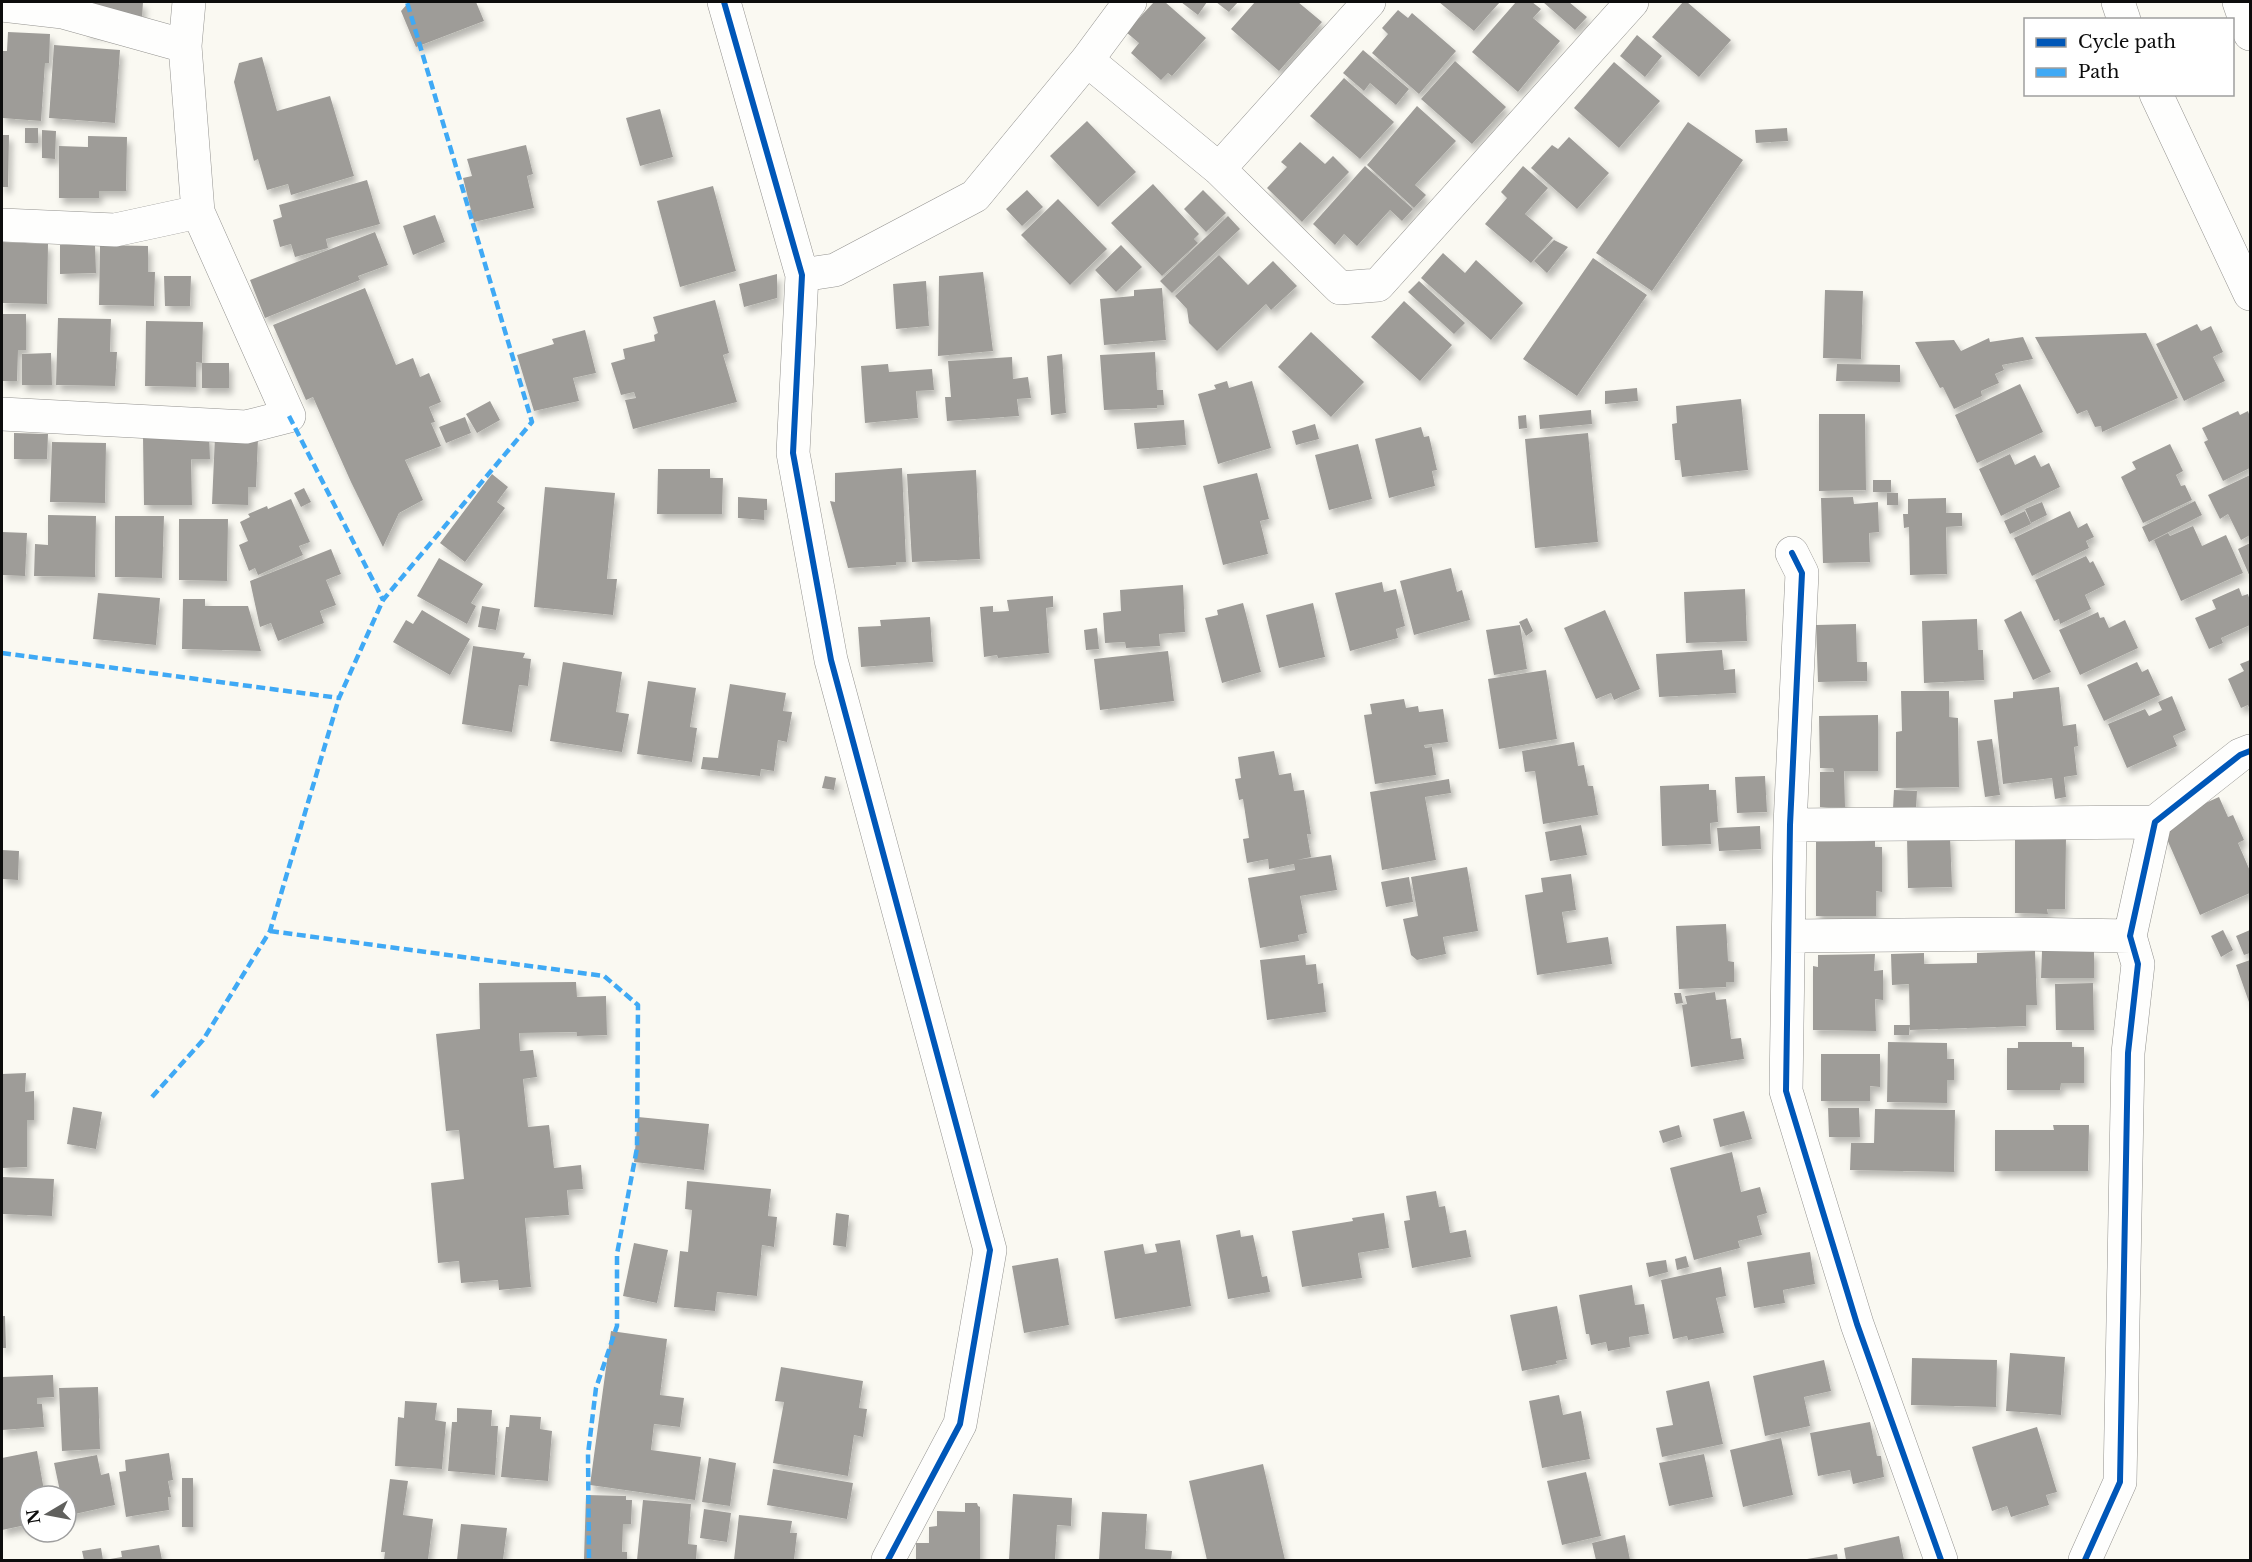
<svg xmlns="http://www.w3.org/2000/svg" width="2252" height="1562" font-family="'Libre Baskerville',serif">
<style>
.building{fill:#9e9c98;filter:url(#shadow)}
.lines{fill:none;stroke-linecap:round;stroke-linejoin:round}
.minor-casing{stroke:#949390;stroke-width:34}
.tertiary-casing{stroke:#949390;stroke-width:34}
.minor{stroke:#fefefd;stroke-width:33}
.tertiary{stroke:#fefefd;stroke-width:33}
.quiet{stroke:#3fa9f5;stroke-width:4.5;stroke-dasharray:9 4.5;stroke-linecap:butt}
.cycleway-casing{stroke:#fff;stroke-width:10}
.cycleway{stroke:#0057b8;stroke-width:6}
</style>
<defs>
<filter id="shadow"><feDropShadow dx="3.5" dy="6" stdDeviation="3" flood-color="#0004"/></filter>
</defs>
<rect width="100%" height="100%" fill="#faf9f2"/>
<path class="building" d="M89,2H143L141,35L87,32Z
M409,2H476L484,21L416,47L401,11Z
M1154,2H1165L1206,38L1172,76L1168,73L1161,80L1131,53L1139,43L1126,32Z
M1181,2H1207L1198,15Z
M1216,2H1238L1229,12Z
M1255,2H1298L1322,22L1279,71L1231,29Z
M1439,2H1500L1474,31Z
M1516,2H1532L1541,9L1533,18L1560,41L1518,92L1472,52Z
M1543,2H1569L1587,17L1575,30Z
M1683,2H1687L1731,40L1699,77L1652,37Z
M1398,10L1408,18L1412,13L1456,51L1419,94L1372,53L1388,34L1382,28Z
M8,32L50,34L49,63H45L41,121L2,118V51H7Z
M1637,35L1662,56L1645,77L1620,56Z
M54,45L120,50L115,123L49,118Z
M1363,50L1409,89L1396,105L1370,83L1364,91L1343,73Z
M262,57L277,111L330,96L354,176L291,195L288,184L267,190L258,159L254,161L234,82L239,63Z
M1455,61L1506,107L1472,144L1421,99Z
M1614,62L1660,101L1619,148L1574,108Z
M1344,78L1394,122L1360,159L1310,116Z
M1417,106L1456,141L1415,185L1426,195L1414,208L1367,165Z
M660,109L673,157L640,166L626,118Z
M1087,121L1136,172L1098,207L1050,156Z
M1688,122L1743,160L1652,291L1596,253Z
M25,128H38V143H25Z
M1787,128L1788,141L1756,143L1755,130Z
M42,130L56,131L55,159L42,158Z
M2,135H9L8,187H2Z
M88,136L127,137L126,191H99V198H59V146L88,147Z
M1569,137L1609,173L1577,209L1531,168L1552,145L1558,149Z
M1300,142L1325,164L1333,156L1349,172L1302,222L1267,188L1287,167L1281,162Z
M526,145L533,174L527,176L534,208L474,222L463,178L472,176L467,159Z
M1365,166L1413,209L1402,221L1390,210L1357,246L1344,234L1335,245L1313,224Z
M1523,166L1548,188L1525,214L1553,238L1531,263L1485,224L1507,198L1501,192Z
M367,180L380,224L326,239L328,248L295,257L291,244L280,247L273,220L282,217L279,205Z
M1153,184L1199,234L1194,239L1198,243L1162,276L1111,223Z
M713,186L736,271L680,287L657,201Z
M1027,190L1043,207L1022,226L1006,209Z
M1203,190L1226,213L1206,232L1184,209Z
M1058,199L1107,249L1070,285L1021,235Z
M435,215L445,242L413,255L403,226Z
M1228,216L1240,229L1172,293L1160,281Z
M375,232L388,265L358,276L360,280L265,318L250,280Z
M1554,240L1568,247L1547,273L1534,261Z
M2,242L48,244L47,304L2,303Z
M95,244L96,273L60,274V245Z
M100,245L148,246V272H155L154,306L99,305Z
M1121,245L1142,267L1116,292L1095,270Z
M1443,253L1465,273L1476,260L1523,303L1491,340L1421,278Z
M1219,255L1248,285L1273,261L1297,286L1271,310L1266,304L1217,351L1189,323L1187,309L1175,296Z
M1593,258L1647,295L1577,396L1523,359Z
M983,272L993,351L938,356L939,276Z
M777,274V298L744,307L739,284Z
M164,276H191L190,306H165Z
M926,281L929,326L896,329L893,284Z
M1419,281L1465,323L1454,334L1408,292Z
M365,288L396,365L413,358L420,377L429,373L441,402L429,407L435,422L431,423L441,446L405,460L423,500L399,513L383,547L351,482L313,397L306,400L273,325Z
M1162,288L1166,340L1104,345L1100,299L1134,296V290Z
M1825,290L1863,291L1861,359L1823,358Z
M715,300L729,353L723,355L737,402L633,429L625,400L636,398L634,392L621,395L611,363L625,359L623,349L655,341L654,335L658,333L653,317Z
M1404,301L1452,345L1420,381L1371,337Z
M2,314H26V350H18L17,381H2Z
M58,318L111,319L110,352H117L115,386L56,385Z
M146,321L203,322L202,363L196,362V387L145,386Z
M2197,324L2201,331L2211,326L2223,352L2213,357L2225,381L2184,401L2156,344Z
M585,330L596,373L573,378L579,401L534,411L517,355L554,344L552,339Z
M1311,332L1364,382L1331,417L1278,367Z
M2146,333L2178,398L2102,432L2101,426L2095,427L2087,410L2077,414L2035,337Z
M2023,337L2033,359L2002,365L2004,370L1995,374L1999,383L1981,391L1982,396L1954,409L1943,387L1940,388L1915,342L1954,340L1961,351L1989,338L1990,342Z
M1155,352L1157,390H1163L1164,405H1157V408L1104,410L1100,355Z
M51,353L52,385H22V354Z
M1062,354L1066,413L1051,415L1047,356Z
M1012,357L1013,379L1028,377L1031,398L1017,399L1019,416L947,421L945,397H951L948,361Z
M202,363H229V388H202Z
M888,364L889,372L932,369L934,390L916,391L918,418L865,423L861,366Z
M1837,364L1900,365V382L1836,381Z
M1227,381L1229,388L1252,381L1271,448L1218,464L1198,394L1216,389L1214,385Z
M2020,384L2043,432L1977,463L1955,415Z
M1637,388L1638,401L1605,404V391Z
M1741,399L1748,470L1682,477L1680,460H1675L1672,424L1677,423L1676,406Z
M490,401L500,420L477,433L466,414Z
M1591,410L1592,424L1540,429L1539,415Z
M2238,411L2240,415L2248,411L2250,417V468L2223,481L2204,442L2208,440L2202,428Z
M1819,414H1865L1866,490L1819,491Z
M1526,415L1527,428L1519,429L1518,416Z
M465,417L471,433L446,443L439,427Z
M1184,420L1186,445L1137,449L1134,423Z
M1315,424L1319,439L1296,445L1292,431Z
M1421,427L1424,437L1429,436L1437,470L1432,471L1435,486L1389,498L1375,439Z
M14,433L48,434L47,459H14Z
M1588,433L1598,542L1535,548L1525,439Z
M209,435L210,459H191L192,505H144L143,437Z
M215,436L258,438L256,487H248V505L212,504Z
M52,442L106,443L105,503L50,502Z
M1358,444L1372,499L1329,510L1315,455Z
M2170,444L2183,471L2176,475L2181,486L2185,485L2192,500L2143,523L2121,477L2136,469L2132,462Z
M2010,454L2015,465L2035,455L2041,467L2049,463L2060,487L2001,516L1979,469Z
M902,468L906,562H896V565L848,568L830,501L835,502V473Z
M658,469H710V478H723L722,514H657Z
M976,470L980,559L912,562L907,474Z
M1257,473L1269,519L1260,521L1268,554L1223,565L1203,486Z
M492,474L508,487L497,502L505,508L465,562L440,543Z
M2250,475V535L2241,540L2228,514L2220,519L2208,495Z
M1873,480H1891V492H1873Z
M545,487L615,493L607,579H617L613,615L534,607Z
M304,488L311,502L301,507L294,493Z
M1887,493H1898V505H1887Z
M738,497L767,499V510H764V520L738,518Z
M1853,497L1854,504L1878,502L1879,532L1869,533L1870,562L1823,563L1821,498Z
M1946,498V513H1962V526L1946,527L1947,574L1910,575L1909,527L1904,528L1903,514H1908V499Z
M291,499L310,542L299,546L303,555L258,575L255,568L249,571L239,545L248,541L240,522L250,517L248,514L267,506L268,509Z
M2195,501L2202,515L2149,542L2142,527Z
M2042,502L2047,515L2031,523L2025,509Z
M2025,511L2031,524L2010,534L2004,521Z
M2070,511L2078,528L2087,523L2094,537L2086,541L2089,548L2032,576L2014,538Z
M48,515L96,516L95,577L34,576L35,544L48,545Z
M115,516H164L162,578L115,577Z
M179,519H228L227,581L179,580Z
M2193,526L2202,546L2226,535L2243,573L2181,601L2154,540L2168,533L2170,536Z
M2,532L27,533L25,576L2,575Z
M2250,543V577L2238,549Z
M331,549L341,574L326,580L336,605L320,611L324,623L278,641L271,623L260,627L250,581Z
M2086,556L2090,563L2093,561L2105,585L2085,595L2091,609L2060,624L2059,619L2054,621L2035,580Z
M439,558L483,584L471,603L476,606L467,624L417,596Z
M1451,568L1457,592L1462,590L1470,620L1414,635L1400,581Z
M1382,582L1384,592L1396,589L1405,626L1396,629L1398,638L1350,651L1335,593Z
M1183,585L1185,632L1159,634L1160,646L1126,648L1125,642L1105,643L1103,613L1121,611L1120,590Z
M2239,588L2242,596L2248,594L2250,601V625L2221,638L2223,643L2209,649L2195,618L2216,609L2212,600Z
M1745,589L1747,641L1686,643L1684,592Z
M98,593L160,598L156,645L93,639Z
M1053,596V607L1046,608L1049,653L998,658L997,655L984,657L980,607L993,606V612L1009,611L1007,600Z
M183,599H205V606H248L261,651L182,649Z
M1243,603L1261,672L1222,683L1205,618L1218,615L1217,610Z
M1313,603L1325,657L1279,668L1266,615Z
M482,606L500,609L496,630L478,627Z
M422,610L470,639L450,675L393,642L406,620L413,624Z
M1605,610L1640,689L1614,700L1611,693L1596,699L1564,628Z
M2021,611L2051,672L2033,680L2004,620Z
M2098,612L2100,618L2104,617L2109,628L2125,620L2138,648L2080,675L2059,630Z
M930,617L933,662L861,667L858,627L881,626L880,620Z
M1527,618L1533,631L1526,636L1519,622Z
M1977,619L1978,650H1983L1984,680L1924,683L1922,621Z
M1856,624L1857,662H1867V681L1818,682L1816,625Z
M1520,625L1527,669L1494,675L1486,630Z
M1097,628L1099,649L1086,650L1084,630Z
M473,646L525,653L523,658L531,659L528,686L519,685L512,732L462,724Z
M1722,650L1724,670L1735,669L1736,693L1659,697L1656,654Z
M1168,651L1174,701L1100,710L1094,659Z
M2250,660V710L2248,705L2241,708L2228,679L2244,671L2240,664Z
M563,662L622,672L616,712L629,714L622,752L550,741Z
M2137,662L2142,672L2148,669L2160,695L2104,721L2087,685Z
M1546,670L1557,739L1499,749L1488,679Z
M648,681L696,688L690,727L697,728L692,762L637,754Z
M730,684L786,693L783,711L792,712L787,742L778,740L774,771L761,769L760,776L701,769L703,757L718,758Z
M2059,687L2063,726L2076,724L2078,746L2074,747L2077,775L2064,777L2066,797L2055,799L2052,778L2003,784L1994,700L2013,698V692Z
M1901,691H1949V717L1958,718L1959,787L1896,788V732L1902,731Z
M2172,696L2186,730L2173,736L2177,746L2127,768L2108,724L2145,709L2149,716L2162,710L2158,702Z
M1404,699L1406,708L1418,706L1419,712L1443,709L1448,742L1424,745L1425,748L1432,747L1436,775L1375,784L1364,715L1372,714L1370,704Z
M1878,715V771H1844L1845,807H1820V772H1834L1833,768H1820L1819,716Z
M1992,739L2000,795L1985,797L1977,741Z
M1574,742L1578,766L1584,765L1588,786H1593L1598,815L1543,824L1535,771L1525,772L1522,751Z
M1274,751L1279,775L1291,773L1294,791L1304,790L1311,834H1307L1311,857L1297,860L1331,855L1337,890L1300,896L1307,933L1298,935L1299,941L1260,948L1248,878L1295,870L1294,864L1269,869L1268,859L1247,863L1243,839L1249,838L1243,799L1239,800L1235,779L1241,778L1238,757Z
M825,776L836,778L834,790L822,788Z
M1765,776L1767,812L1737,813L1735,777Z
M1449,779L1451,793L1425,797L1436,860L1382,870L1370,792Z
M1709,784V790H1716L1718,822L1710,823L1711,844L1662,846L1660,786Z
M1894,790L1917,791L1916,809H1893Z
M2219,797L2228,817L2233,815L2244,840L2238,843L2250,871V893L2200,915L2160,823Z
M1581,825L1587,855L1550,861L1545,832Z
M1760,826L1761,849L1719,851L1717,828Z
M1950,836L1952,887L1908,888L1907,837Z
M2015,837H2066L2065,909H2047L2048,914L2015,913Z
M1875,841V847H1882V892L1876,891V916H1816V842Z
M2,850L19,851L18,880L2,879Z
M1467,867L1478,931L1443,937L1446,954L1417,960L1411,955L1403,919L1418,916L1411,877Z
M1571,874L1576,910L1562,912L1567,943L1608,937L1612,964L1537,975L1525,895L1543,892L1541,878Z
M1409,877L1413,902L1386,907L1381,882Z
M1726,924L1728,961L1734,962V982H1726V987L1679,989L1676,926Z
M2223,930L2233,950L2221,957L2211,936Z
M2250,930V953L2244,955L2236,936Z
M2035,951L2037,1005H2026V1026L1910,1030L1909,984L1892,985L1891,954L1924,953V964L1977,963V953Z
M2042,951H2094V978H2041Z
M1875,954L1874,971L1883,970V1000L1875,999L1876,1031L1813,1030V966L1818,967V955Z
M1305,955L1306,965L1316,964L1318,984L1323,983L1326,1012L1267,1020L1260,960Z
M2250,960V1005L2236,965Z
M576,982L577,997L606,996L607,1035L577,1036V1032L519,1033L520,1051L533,1050L537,1077L523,1079L528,1127L549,1125L554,1168L581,1165L583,1189L567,1190L569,1215L525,1218L531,1287L499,1290L498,1280L461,1283L459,1261L438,1263L431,1183L464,1179L459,1130L446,1131L436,1034L480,1029L479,983Z
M2093,983L2094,1030H2056L2055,984Z
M1715,992L1716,1000L1726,999L1731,1039L1741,1038L1744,1059L1691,1067L1682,1005L1687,1004L1685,996Z
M1674,993H1681L1683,1003L1676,1004Z
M1894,1025H1910L1909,1035H1894Z
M1888,1042L1947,1043V1059H1954V1080H1947V1103L1887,1102Z
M2018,1042H2072V1047H2084V1083H2061L2060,1090H2007V1048H2018Z
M1821,1054H1880V1087L1870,1086V1101H1821Z
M26,1073L25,1092L34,1091V1120H27V1167L2,1168V1074Z
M73,1107L102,1112L96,1149L67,1144Z
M1828,1108H1859L1860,1137H1829Z
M1875,1109L1955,1110L1954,1172L1850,1170L1851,1143H1874Z
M1744,1111L1752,1139L1720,1147L1713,1119Z
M638,1117L709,1124L704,1170L634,1162Z
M1679,1125L1682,1137L1663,1143L1659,1131Z
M2053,1125H2089L2088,1171H1995V1130H2054Z
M1732,1152L1741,1192L1760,1187L1767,1213L1757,1216L1762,1235L1738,1241L1740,1248L1694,1260L1670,1168Z
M2,1177L54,1179L52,1216L2,1214Z
M687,1181L771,1189L768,1216L777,1217L774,1247L762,1245L757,1296L717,1292L715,1311L674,1307L680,1251L688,1252L692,1210L685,1209Z
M1436,1191L1439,1207L1445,1206L1450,1233L1466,1230L1471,1257L1412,1268L1404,1221L1410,1220L1406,1196Z
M836,1213L849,1215L846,1247L833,1245Z
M1384,1213L1389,1248L1358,1253L1362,1278L1302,1287L1292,1231L1353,1221L1352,1218Z
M1240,1230L1241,1237L1253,1235L1262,1277L1267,1276L1270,1292L1228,1299L1216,1235Z
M1180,1240L1191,1306L1115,1319L1104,1251L1143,1244L1145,1254L1157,1252L1155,1244Z
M634,1243L668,1250L657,1303L623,1296Z
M1810,1252L1815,1284L1783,1290L1785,1303L1754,1308L1747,1262Z
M1686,1256L1689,1267L1677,1270L1675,1259Z
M1058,1258L1069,1325L1024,1333L1012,1266Z
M1666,1260L1668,1272L1649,1277L1646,1263Z
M1721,1267L1726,1296L1716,1298L1724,1333L1688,1340L1687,1336L1673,1339L1661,1280Z
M1632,1285L1635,1305L1644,1304L1649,1334L1629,1337L1630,1347L1608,1351L1606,1342L1591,1345L1589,1334H1586L1579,1295Z
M1557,1306L1567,1359L1556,1361L1557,1364L1522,1371L1510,1315Z
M2,1316H5L6,1348H2Z
M611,1331L667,1339L660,1395L684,1398L680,1427L654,1424L651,1450L701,1457L695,1500L590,1485Z
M2010,1353L2065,1357L2061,1415L2006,1411Z
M1912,1358L1997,1360L1996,1407L1911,1405Z
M1824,1360L1831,1391L1804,1397L1810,1426L1765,1436L1753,1376Z
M781,1367L863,1381L859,1408L867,1409L863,1437L854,1435L848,1476L773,1463L784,1402L775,1401Z
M53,1375L54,1397L37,1398V1404H42L44,1427L2,1430V1377Z
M1709,1381L1723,1444L1662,1457L1656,1428L1673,1425L1666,1391Z
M98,1387L100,1449L62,1451L59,1388Z
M1559,1395L1563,1415L1581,1411L1590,1459L1542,1468L1529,1401Z
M405,1401L437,1403L435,1420L446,1422L442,1469L395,1466L398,1417L404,1418Z
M457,1408L492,1410L491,1426H498L495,1475L448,1471L452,1422H457Z
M510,1415L541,1417L540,1429L552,1431L548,1481L501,1477L506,1427H509Z
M1870,1422L1877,1456H1881L1884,1477L1853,1484L1850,1470L1818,1476L1810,1433Z
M2037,1427L2057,1492L2046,1495L2049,1505L2011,1517L2007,1506L1992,1511L1972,1447Z
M1781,1438L1793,1495L1743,1507L1730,1450Z
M37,1451L45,1496H30V1530H27L26,1525L2,1530V1458Z
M169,1453L173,1480L168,1481L171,1497H168L169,1510L126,1517L119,1472L126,1471L125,1460Z
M1704,1454L1713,1497L1669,1506L1659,1463Z
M97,1455L101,1475L109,1473L115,1505L66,1516V1496H61L54,1463Z
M709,1458L736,1463L730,1506L702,1502Z
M1263,1464L1285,1560H1207L1189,1481Z
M773,1469L853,1483L847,1519L767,1505Z
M1586,1472L1601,1536L1562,1545L1547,1481Z
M182,1478H193V1527H182Z
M390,1479L408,1481L403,1515L433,1519L428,1560H384L385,1552H381Z
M1013,1494L1072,1498L1071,1526L1057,1525L1055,1560H1009Z
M586,1495L626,1496V1500H632L631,1524H623L622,1552H627V1560H584Z
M643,1500L691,1504L688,1544L697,1545L696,1560H637Z
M965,1503H977L978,1506L980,1507V1560H916V1543H929V1527L937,1526V1511L965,1512Z
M704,1509L731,1513L727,1542L700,1538Z
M1102,1512L1147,1514L1145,1549L1172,1551L1171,1560H1099Z
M739,1515L792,1521L790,1533H797L794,1560H734Z
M461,1524L507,1528L503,1560H457Z
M1625,1535L1630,1560H1596L1592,1543Z
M1899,1536L1904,1560H1846L1844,1548Z
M159,1545L162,1560H104L122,1557L121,1551Z
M101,1548L103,1560H84L82,1551Z
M1837,1554L1838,1560H1807V1559Z"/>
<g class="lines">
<g class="minor-casing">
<path id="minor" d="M724,2L802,275L793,453L831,660L990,1250L960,1424L888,1560
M2118,2L2124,20
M2,5L63,12L185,46
M1087,60L1219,169L1340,288L1378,285L1632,2
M2156,94L2250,294
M1219,169L1369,2
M2,225L115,230L198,212
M802,275L835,270L975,196L1087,60L1130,2
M2,414L246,427L289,416L198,212L185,46L189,2
M1792,553L1802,573L1790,825L1786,1091L1857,1324L1941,1560
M1790,825L2155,822
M1790,936L2014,934L2130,936
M2085,1560L2120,1482L2128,1053L2138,964L2130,936L2155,822L2240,755L2250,751"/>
</g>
<g class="tertiary-casing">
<path id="tertiary" d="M2239,2L2250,34"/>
</g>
<use href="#minor" class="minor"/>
<use href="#tertiary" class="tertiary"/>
<path class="quiet" d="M289,416L383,600
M2,653L339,698
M270,931L604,976L638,1005L637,1148L617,1254V1326L596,1388L588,1454L589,1560
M152,1097L203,1040L270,931L339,698L383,600L532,422L407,2"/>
<g class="cycleway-casing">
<path id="cycleway" d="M724,2L802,275L793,453L831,660L990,1250L960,1424L888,1560
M1792,553L1802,573L1790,825L1786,1091L1857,1324L1941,1560
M2085,1560L2120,1482L2128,1053L2138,964L2130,936L2155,822L2240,755L2250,751"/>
</g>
<use href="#cycleway" class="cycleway"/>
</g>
<rect width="2252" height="1562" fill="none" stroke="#0d0d0d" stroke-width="6"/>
<rect x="2024" y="18" width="210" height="78" fill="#ffffff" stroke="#9e9e9e" stroke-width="1.5"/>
<rect x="2036" y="38" width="30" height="9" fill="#0057b8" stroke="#9e9e9e" stroke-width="1.5"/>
<text x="2078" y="48" font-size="18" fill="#0d0d0d">Cycle path</text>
<rect x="2036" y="68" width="30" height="9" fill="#3fa9f5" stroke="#9e9e9e" stroke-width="1.5"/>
<text x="2078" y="78" font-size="18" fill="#0d0d0d">Path</text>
<g transform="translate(48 1514) rotate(260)"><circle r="28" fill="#ffffff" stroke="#9e9e9e" stroke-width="1.5"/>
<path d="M0-4.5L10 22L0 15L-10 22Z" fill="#60605d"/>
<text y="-9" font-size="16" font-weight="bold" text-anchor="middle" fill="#0d0d0d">N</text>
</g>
</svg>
